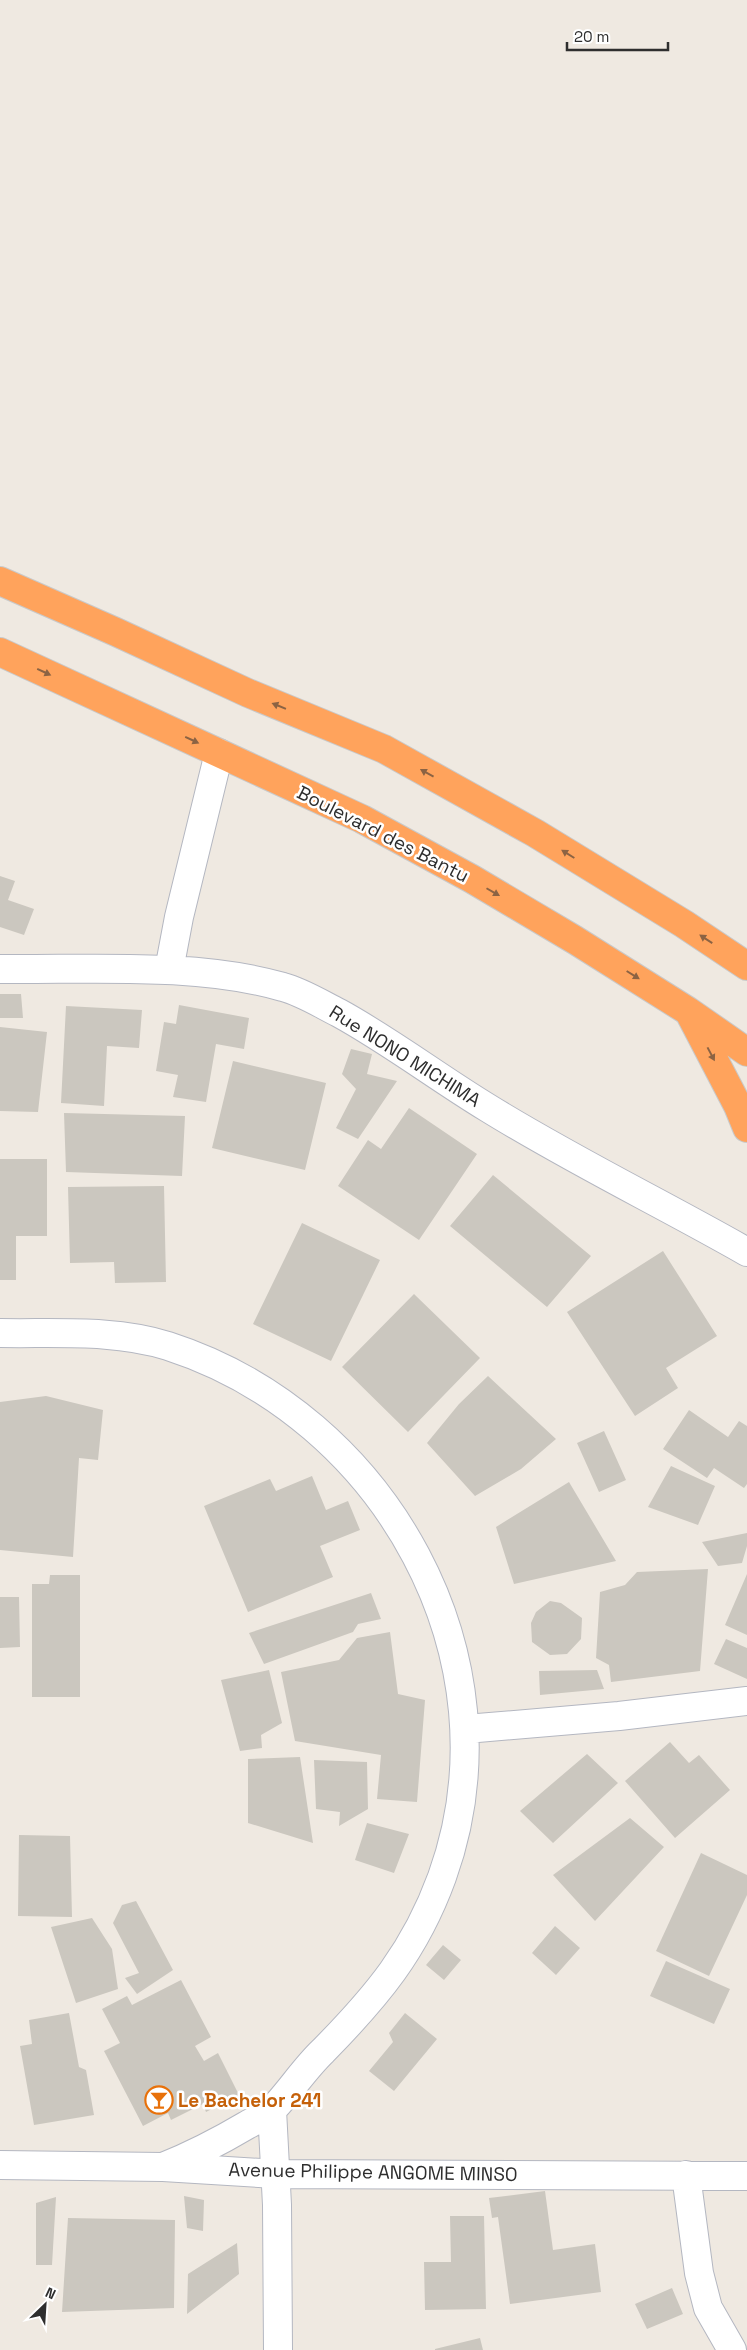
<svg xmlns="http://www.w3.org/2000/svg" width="747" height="2350" font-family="'Space Grotesk',sans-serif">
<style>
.building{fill:#cbc7bf}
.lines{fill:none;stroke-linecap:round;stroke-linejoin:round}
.street-casing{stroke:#b4b7c1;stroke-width:30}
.highway-casing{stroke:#c9c9c9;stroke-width:30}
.street{stroke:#fff;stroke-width:28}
.highway{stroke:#ffa35c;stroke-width:28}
.oneway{fill:#8c6343}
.labels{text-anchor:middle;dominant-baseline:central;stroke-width:5;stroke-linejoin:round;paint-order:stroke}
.street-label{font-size:19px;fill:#2e2e2e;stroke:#fff}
.food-label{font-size:19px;font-weight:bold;fill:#c56008;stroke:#fff;text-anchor:start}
</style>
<rect width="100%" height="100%" fill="#efe9e1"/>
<path class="building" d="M0,876L15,881L8,900L34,909L24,935L0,927Z
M0,994H21L23,1018H0Z
M179,1005L249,1018L244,1049L216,1044L206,1102L173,1097L178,1075L156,1071L164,1022L176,1024Z
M66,1006L142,1010L139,1048L107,1046L104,1106L61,1103Z
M0,1027L47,1032L38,1112L0,1111Z
M351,1049L372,1054L367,1074L397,1081L358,1139L336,1128L356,1089L342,1074Z
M233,1061L326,1083L305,1170L212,1148Z
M409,1108L477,1154L419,1240L338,1186L368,1140L381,1149Z
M64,1113L185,1116L182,1176L66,1172Z
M0,1159H47V1236H16V1280H0Z
M493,1175L591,1256L547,1307L450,1226Z
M164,1186L166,1282L115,1283L114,1262L70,1263L68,1187Z
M302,1223L380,1260L331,1361L253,1324Z
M663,1251L717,1336L666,1368L678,1388L635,1416L567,1312Z
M414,1294L480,1358L408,1432L342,1367Z
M488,1376L556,1439L521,1469L475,1496L427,1443L459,1404Z
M46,1396L103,1410L98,1460L79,1458L73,1557L0,1550V1402Z
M689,1410L728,1437L739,1421L747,1426V1484L744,1488L714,1468L707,1478L663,1449Z
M604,1431L626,1480L599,1492L577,1443Z
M671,1466L715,1486L698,1525L648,1507Z
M312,1476L326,1510L348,1501L360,1530L320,1546L333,1577L248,1612L204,1506L270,1479L276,1491Z
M569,1482L616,1561L514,1584L496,1527Z
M747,1533V1546L742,1563L718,1566L702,1542Z
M708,1569L700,1671L611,1682L609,1665L596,1658L600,1592L625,1585L637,1572Z
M747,1574V1635L725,1625Z
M50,1575H80V1697H32V1584H49Z
M371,1593L381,1619L358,1624L353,1632L264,1664L249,1633Z
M0,1597H19L20,1647L0,1648Z
M550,1601L561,1603L582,1618L581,1639L567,1654L550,1655L532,1642L531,1623L536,1612Z
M390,1632L398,1694L425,1700L417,1802L377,1799L381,1755L295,1741L281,1672L339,1660L357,1638Z
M726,1639L747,1648V1679L714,1664Z
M269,1670L282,1723L261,1735L262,1748L240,1751L221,1680Z
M597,1670L604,1689L540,1695L539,1671Z
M670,1742L689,1763L699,1755L730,1790L675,1838L625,1781Z
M587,1754L618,1783L553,1843L520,1811Z
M300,1757L313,1843L248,1823V1759Z
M314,1760L367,1762L368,1809L339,1826L340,1812L316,1809Z
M630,1818L664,1847L595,1921L553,1875Z
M367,1823L409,1834L394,1873L355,1860Z
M19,1835L70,1836L72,1917L18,1916Z
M701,1853L747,1875V1895L709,1976L656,1951Z
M136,1901L173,1970L137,1994L125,1978L139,1973L113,1923L122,1905Z
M92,1918L112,1949L118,1989L76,2003L51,1927Z
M555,1926L580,1948L556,1975L532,1953Z
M443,1945L461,1960L444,1980L426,1965Z
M666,1961L730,1989L714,2024L650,1996Z
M181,1980L211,2037L195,2046L204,2061L218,2053L239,2095L206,2112L203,2104L171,2120L168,2113L143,2126L104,2051L120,2043L102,2009L127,1996L132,2005Z
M69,2013L79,2067L86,2070L94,2115L34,2125L20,2046L32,2044L29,2020Z
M405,2013L437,2039L394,2091L369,2071L393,2042L389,2033Z
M545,2191L553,2250L595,2244L601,2292L510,2304L498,2217L492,2218L489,2198Z
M184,2196L204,2200L203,2231L187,2228Z
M56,2197L52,2265H36V2203Z
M450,2216H484L486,2309L425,2310L424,2262H451Z
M68,2218L175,2220L174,2308L62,2312Z
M237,2243L239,2274L187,2314L188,2274Z
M672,2288L683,2314L647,2329L635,2304Z
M480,2338L483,2350H435V2349Z"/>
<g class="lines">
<g class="street-casing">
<path id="street" d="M0,969C89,970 197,962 283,987C302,992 321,1004 339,1013C390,1041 437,1077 488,1108C572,1160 661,1203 747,1252
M169,970L179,917L219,753
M0,1333C55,1334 115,1329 168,1346C385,1416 521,1658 442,1877C415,1951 377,1996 323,2051C305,2068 291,2090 274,2108C267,2115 256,2120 247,2125C220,2141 193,2155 163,2167
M466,1729L619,1716L747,1701
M272,2110L277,2205L278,2350
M0,2165L163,2167L276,2174L747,2176
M686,2175L699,2273L708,2308L732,2350"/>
</g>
<g class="highway-casing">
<path id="highway" d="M0,581L116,632L248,693L384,749L535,833L684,924L747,966
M0,652L362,819L472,879L575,940L688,1011L747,1052
M690,1014L738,1106L747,1128"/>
</g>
<use href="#street" class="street"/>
<use href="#highway" class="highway"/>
</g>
<defs><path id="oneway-solid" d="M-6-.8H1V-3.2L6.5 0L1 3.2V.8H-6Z" transform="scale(1.25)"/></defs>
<g class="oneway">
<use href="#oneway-solid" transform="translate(44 672) rotate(25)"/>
<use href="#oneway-solid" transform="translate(279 706) rotate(-158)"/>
<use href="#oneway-solid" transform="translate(192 740) rotate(25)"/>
<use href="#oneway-solid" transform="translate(427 773) rotate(-151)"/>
<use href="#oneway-solid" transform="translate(568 854) rotate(-148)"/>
<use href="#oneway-solid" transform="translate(493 892) rotate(30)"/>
<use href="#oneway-solid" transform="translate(706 939) rotate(-147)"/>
<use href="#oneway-solid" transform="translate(633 975) rotate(32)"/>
<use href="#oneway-solid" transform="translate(711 1054) rotate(62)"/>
</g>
<defs>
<g id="bar-ring" transform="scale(1.4375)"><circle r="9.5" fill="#fff" stroke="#e8710a" stroke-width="1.5"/><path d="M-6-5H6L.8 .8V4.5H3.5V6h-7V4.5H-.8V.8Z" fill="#e8710a"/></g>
</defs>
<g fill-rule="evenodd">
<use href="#bar-ring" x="159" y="2100"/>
</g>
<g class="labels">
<g class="street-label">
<text transform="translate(383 834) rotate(27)">Boulevard des Bantu</text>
<text transform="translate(405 1056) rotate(32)">Rue NONO MICHIMA</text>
<text transform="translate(373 2172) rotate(1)">Avenue Philippe ANGOME MINSO</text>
</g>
<g class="food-label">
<text x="178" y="2100">Le Bachelor 241</text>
</g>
</g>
<g transform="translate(45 2305) rotate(25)" stroke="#ffffff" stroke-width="4" paint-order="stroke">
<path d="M0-4L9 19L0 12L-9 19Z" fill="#2e2e2e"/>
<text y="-8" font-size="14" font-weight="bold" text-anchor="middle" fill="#2e2e2e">N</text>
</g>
<path d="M567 42v8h101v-8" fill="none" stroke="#2e2e2e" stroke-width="2.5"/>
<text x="574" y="42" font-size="15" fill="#2e2e2e" stroke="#ffffff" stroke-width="4" paint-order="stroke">20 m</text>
</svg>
